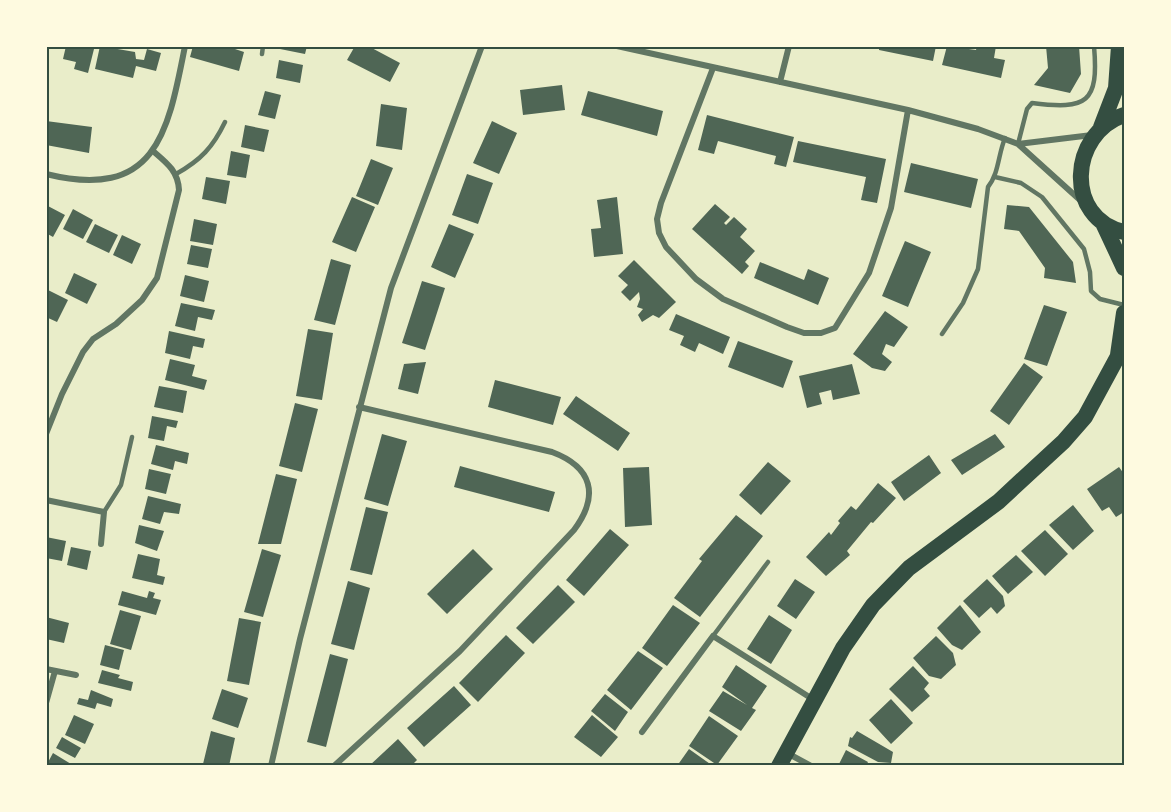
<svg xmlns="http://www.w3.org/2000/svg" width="1171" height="812" font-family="'Open Sans',sans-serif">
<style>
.building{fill:#4f6655}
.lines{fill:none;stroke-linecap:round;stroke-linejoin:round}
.service{stroke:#617663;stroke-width:4.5}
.minor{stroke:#617663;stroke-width:6}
.trunk{stroke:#344e41;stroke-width:16}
.neatline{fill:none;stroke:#344e41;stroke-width:2}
</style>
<rect width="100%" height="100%" fill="#e9edc9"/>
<path class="building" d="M66,46L94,49L88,73L74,69L76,62L63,59Z
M100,46L135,52L136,59L144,60L147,49L161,53L156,71L136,66L133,78L95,69Z
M193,46H226L244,52L239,71L190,57Z
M280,46H307L305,54L280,49Z
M355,46H368L400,63L390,82L347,60Z
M879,46H936L933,61L879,50Z
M947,46L976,50L977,46H996L994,58L1005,60L1001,78L942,65Z
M1046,46H1079L1081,74L1070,93L1034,85L1048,68Z
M279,60L303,65L300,83L276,78Z
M562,85L565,110L523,115L520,90Z
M265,91L281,95L275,119L258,115Z
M588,91L663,111L657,136L581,115Z
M381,104L407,108L402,150L376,146Z
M707,115L794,137L786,167L774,164L776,156L718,141L714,154L698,150Z
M46,121L92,127L89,153L46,145Z
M492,121L517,133L499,174L473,163Z
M245,125L269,130L264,152L241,147Z
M798,141L886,159L877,203L861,200L866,177L793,162Z
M231,151L250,155L246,178L227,175Z
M371,159L393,168L378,205L356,196Z
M911,163L978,179L971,208L904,192Z
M467,174L493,183L478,224L452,215Z
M206,177L230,181L226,204L202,199Z
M352,197L375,207L356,252L332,242Z
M617,197L623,254L594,257L591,229L601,228L597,200Z
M715,204L730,217L724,223L726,225L734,217L747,229L740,237L755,251L745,262L749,266L742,274L692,229Z
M46,205L65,215L53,237L46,233Z
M1007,205L1029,207L1073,262L1076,283L1044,278L1045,268L1019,231L1004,229Z
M73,209L93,220L83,239L63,229Z
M194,219L217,224L213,245L190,241Z
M95,224L118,235L109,253L86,242Z
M449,224L474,234L455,278L431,267Z
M122,235L141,244L132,264L113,255Z
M905,241L931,252L908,307L882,296Z
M191,245L212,249L208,268L187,264Z
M331,259L351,265L335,325L314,320Z
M634,260L676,302L659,318L653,315L642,322L638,315L643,309L637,307L640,299L639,292L630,301L621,292L628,285L618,276Z
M760,262L804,280L808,269L829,278L818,305L754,278Z
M74,273L97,284L87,304L65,293Z
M185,275L209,281L204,302L180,296Z
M422,281L445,288L425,350L402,343Z
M48,290L68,300L57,322L46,317Z
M181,303L215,310L212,320L198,317L195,331L175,326Z
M1044,305L1067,312L1047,366L1024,359Z
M885,311L908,327L894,347L886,344L882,354L892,362L885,371L872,368L853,354Z
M676,314L730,337L723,354L699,343L695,352L680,345L684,336L669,330Z
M308,329L333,333L322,400L296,396Z
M169,331L205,339L203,348L193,346L190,359L165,353Z
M738,341L793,361L783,388L728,367Z
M170,359L195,365L192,376L207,380L204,390L165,380Z
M426,362L418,394L398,389L404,364Z
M1024,363L1043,377L1009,425L990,411Z
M852,364L860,394L833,400L831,390L819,393L822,404L807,408L799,376Z
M495,380L561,397L553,425L488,407Z
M159,386L187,391L183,413L154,407Z
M576,396L630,433L618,451L563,414Z
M295,403L318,409L302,472L279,466Z
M152,416L178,421L176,428L167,426L164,441L148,438Z
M382,434L407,441L388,506L364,499Z
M995,434L1005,447L962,475L951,460Z
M156,445L189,453L187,464L175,461L173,470L151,464Z
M929,455L941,473L904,501L891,482Z
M768,462L791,481L761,515L739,495Z
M460,466L555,492L549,512L454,487Z
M649,467L652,525L625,527L623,468Z
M1119,467L1124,474V512L1116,517L1109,507L1102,511L1087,489Z
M149,469L171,474L166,494L145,489Z
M276,474L297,479L281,544H258Z
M878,483L896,498L873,523L871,522L847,551L850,555L826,576L806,557L829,532L831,535L840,523L838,521L851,506L856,510Z
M148,496L181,504L179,514L164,512L160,524L142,519Z
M1073,505L1094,531L1073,550L1049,525Z
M366,507L388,512L372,575L350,570Z
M736,515L763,536L700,617L674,598L702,561L699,559Z
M139,525L164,531L157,551L135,543Z
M610,529L629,545L584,596L566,580Z
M1045,530L1068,554L1045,576L1021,551Z
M46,537L66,541L62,561L46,558Z
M71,547L91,551L87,570L67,565Z
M262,549L281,555L263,617L244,612Z
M473,549L493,569L447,614L427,594Z
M138,554L160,559L157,575L165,577L163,585L132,578Z
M1016,555L1033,572L1008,594L992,576Z
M795,579L815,592L796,619L777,606Z
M987,579L1003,596L1005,606L997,614L991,607L979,618L963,601Z
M348,581L370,588L354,650L331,644Z
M558,585L575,602L533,644L516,628Z
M122,591L147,598L149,591L155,593L153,598L161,600L156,615L118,605Z
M673,605L700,623L667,666L642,648Z
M960,605L981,632L962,650L952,645L937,628Z
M120,610L141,616L131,650L110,644Z
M769,615L792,630L771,664L747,649Z
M46,617L69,623L64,643L46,639Z
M239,618L261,622L249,685L227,681Z
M506,635L525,653L478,702L459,683Z
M936,636L953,653L956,665L941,679L929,676L913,658Z
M105,645L124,650L119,670L100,665Z
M638,651L663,668L631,710L607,690Z
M330,654L348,659L326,747L307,742Z
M736,665L767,686L752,708L756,710L741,731L709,711L723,691L747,705L722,687Z
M913,666L929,683L924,689L930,696L912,712L889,689Z
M102,670L120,675L118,678L133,682L131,691L98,683Z
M454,686L471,705L424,747L407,728Z
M222,689L248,698L238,728L212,719Z
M91,690L113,699L111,707L97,703L95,709L77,704L79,698L88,700Z
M605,694L628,712L615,731L591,711Z
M891,699L913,723L891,744L869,720Z
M74,715L94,724L85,744L65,735Z
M592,715L618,737L601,757L574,737Z
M709,716L738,736L717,765L689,746Z
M211,731L235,738L229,766L203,764Z
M857,731L893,752L891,763L878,762L848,746L850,737L852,738Z
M62,737L81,748L75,758L56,748Z
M398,739L417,760L411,766H369Z
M689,749L713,766H677Z
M846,750L868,762L866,766H838Z
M53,753L71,764L70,766H46Z"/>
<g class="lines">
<path class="service" d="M262,54L263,46
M1018,144L1027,109L1032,103C1087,110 1099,103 1094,46
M176,174C201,160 213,147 225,122
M995,177L1021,183L1042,197L1084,249L1090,272L1091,291L1100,299L1124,305
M942,334L963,303L978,269L988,187C999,173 998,155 1005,138
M104,512L121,485L132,437
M713,636L768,562"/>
<path class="minor" d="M617,46L908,110L978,129L1018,144L1080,200
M713,68L661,203L657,219L659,233L666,247L696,279L723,299L787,327L804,333H821L835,328L869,273L891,208L908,110
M780,82L789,46
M1018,144L1092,135
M46,174C156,201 168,133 185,46
M46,434L62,394L83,352L93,339L116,324L142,300L157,278L179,190C178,171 167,163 153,151
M46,500L104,512L101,544
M46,669L76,675
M46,703L55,671
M642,732L713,636L814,700
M787,753L811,766
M271,766L300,639L391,288L482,46
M334,766L460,651L574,530C600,495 592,467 552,452L359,407"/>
<path class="trunk" d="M1124,115C1069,134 1064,218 1124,232
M1101,127L1116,88L1119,46
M1103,223L1124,268
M1118,355L1124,313
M779,766L843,648L873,605L909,568L998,502L1064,441L1085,417L1124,345"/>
</g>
<rect width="1171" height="812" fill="none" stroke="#fefae0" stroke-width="96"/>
<rect x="48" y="48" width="1075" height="716" class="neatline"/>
</svg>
